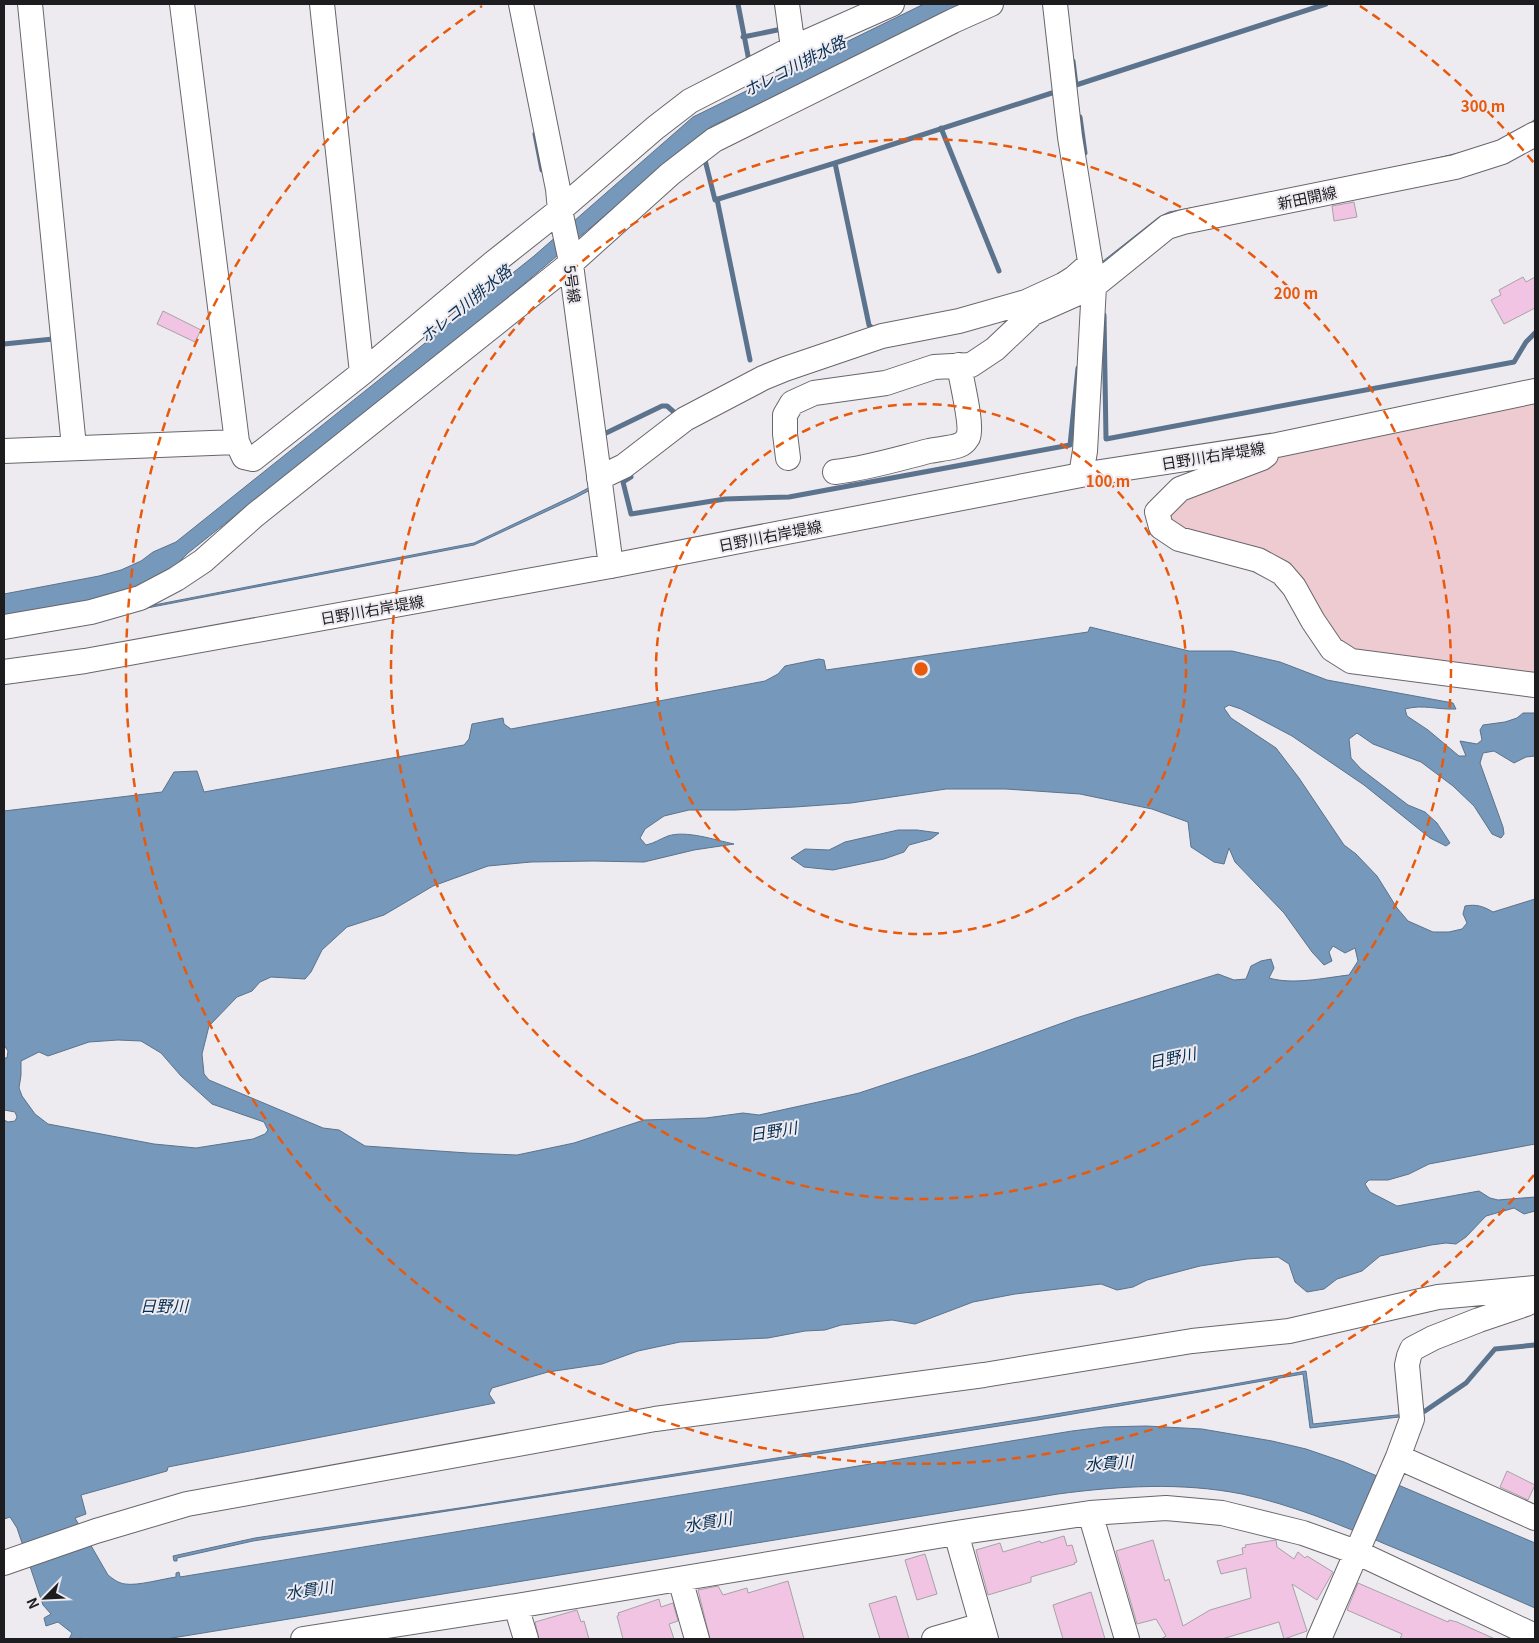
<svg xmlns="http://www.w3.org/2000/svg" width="1539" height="1643" font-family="Georgia,'Noto Sans JP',serif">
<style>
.green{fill:#eecbd1}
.water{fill:#7598bb;stroke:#5b738c;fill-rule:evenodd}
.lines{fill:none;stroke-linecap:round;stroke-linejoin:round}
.stream{stroke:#5b738c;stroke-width:5}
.building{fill:#f1c4e4;stroke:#a7a2a5}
.minor-casing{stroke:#69666b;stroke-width:26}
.minor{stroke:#fff;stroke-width:24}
.ring{fill:none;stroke:#e8590c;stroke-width:2.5;stroke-dasharray:9 6}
.labels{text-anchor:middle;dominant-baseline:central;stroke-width:4;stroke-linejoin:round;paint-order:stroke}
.street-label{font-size:15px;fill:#1d1c1e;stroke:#edeaf0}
.water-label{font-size:16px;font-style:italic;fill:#042e51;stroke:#edeaf0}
.centre{fill:#e8590c;stroke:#edeaf0;stroke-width:2.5}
.ring-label{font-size:15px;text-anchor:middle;font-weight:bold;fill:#e8590c;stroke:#edeaf0;stroke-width:4;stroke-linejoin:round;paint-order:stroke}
</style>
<rect width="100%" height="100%" fill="#edeaf0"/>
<path class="green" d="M1535,402V680L1345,652L1296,582L1171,529L1165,510L1284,450Z"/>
<path class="water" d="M924,4H970L712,126L700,135L480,321L188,553L163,578L147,588L4,621V594L99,576L121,570L141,561L153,552L176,542L534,256L693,117Z
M1535,119V122L1527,128L1488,148L1336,184L1176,213L1158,221L1079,285L1064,293L1028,309L983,322L886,342L838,360L785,376L759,388L685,426L628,470L575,498L474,545L121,613L117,610L119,608L123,611L474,543L575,495L626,468L685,423L763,382L785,373L835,359L886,339L1000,315L1027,306L1062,291L1079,280L1159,217L1169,212L1344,180L1488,146L1527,126Z
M1090,627L1189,651H1232L1280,662L1327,680L1453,703L1456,709C1437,710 1424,704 1405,709L1407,716L1428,730L1459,756H1466L1460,741L1477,744L1482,740L1480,730L1483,725L1505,722L1517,718L1523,713H1535V756L1526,757L1514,763L1494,751L1483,753L1480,763L1503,827L1504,834L1501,838L1492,834L1474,806L1453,786L1421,762L1373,744L1357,733L1349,739L1351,758L1361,769L1408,805L1425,812L1437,823L1450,843L1446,846L1430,838L1364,785L1292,736L1241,709L1229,705L1224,708L1231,718L1276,748L1299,778L1344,845L1356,854L1377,876L1397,908L1408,921L1433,932H1449L1462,929L1467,923L1463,914L1465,906C1476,904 1483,906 1493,912L1535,899V1144L1429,1164L1409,1174L1388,1180H1369L1365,1184L1370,1192L1397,1206L1479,1191L1490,1198L1498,1200L1535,1197V1211L1524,1214L1514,1208L1486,1216L1466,1237L1456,1244L1446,1243L1431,1245L1380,1256L1362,1271L1337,1279L1324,1289L1307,1292L1295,1282L1289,1264L1278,1257L1247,1259L1200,1266L1147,1280L1133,1287L1117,1290L1101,1284L1015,1294L973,1302L915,1324L892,1320L841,1325L825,1330L805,1331L768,1338L680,1342L638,1351L602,1364L548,1372L492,1388L489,1394L495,1403L168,1467L167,1471L81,1495L86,1514L75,1518L108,1575C113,1579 118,1583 125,1584C138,1586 162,1579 176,1577V1573L179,1572L180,1577L1072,1431L1104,1427L1146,1426L1202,1429L1272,1441L1306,1449L1344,1462L1535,1543V1608C1485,1586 1436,1565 1385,1544C1339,1524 1292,1505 1242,1494C1181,1482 1119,1486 1058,1494L166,1639H83L80,1638L79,1639H69L72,1633L58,1622L46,1626L44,1618L51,1614L43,1605L17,1528L10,1517L4,1519V1120L8,1122L15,1121L17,1117L15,1112L4,1110V1058H7L8,1051L4,1045V811L162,792L174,772L197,771L204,792L464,745L469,739L472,724L503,718L504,724L511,729L765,681L778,674L785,666L819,659L824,660L826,670L1088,632ZM946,789H1006L1080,794L1152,809L1188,822L1191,847L1214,862L1224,864L1229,848L1235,862L1284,913L1312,952L1324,965L1332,961L1329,952L1333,946L1345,953L1355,948L1358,961L1349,975C1323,978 1293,985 1269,978L1274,968L1271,959L1261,961L1251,966L1246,979L1234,980L1218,974L1076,1018L974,1055L859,1093L759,1115L743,1113L706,1118L644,1120L574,1143L517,1155L468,1153L365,1146L339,1130L323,1128L209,1080L204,1074L202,1054L209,1026L237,997L252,991L260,982L271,977L305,979L311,972L322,950L347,927L384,915L433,886L488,866L531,862L593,861L644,862L694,850L734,844C715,840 686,830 668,836C660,839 655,843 646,845L640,838L645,829L664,816L689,810H735L795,807L851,803ZM118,1040L141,1041L161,1053L181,1076L212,1104L264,1122L268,1130L265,1134L253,1139L196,1148L154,1144L48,1124L35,1114L22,1096L19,1088L21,1075V1061L39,1052L48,1056L89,1042Z
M898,830H917L939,833L931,839L909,845L904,852L884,859L833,870L804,867L791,858L805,849L829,850L845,842Z
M1306,1371L1313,1424L1406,1414L1407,1416L1310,1428L1303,1374L1038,1420L253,1541L177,1558V1561H174L173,1556L255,1538L466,1507L1037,1417L1207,1389Z"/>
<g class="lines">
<path class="stream" d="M738,4L749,61
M743,37L782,29
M1073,61L1076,85
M1073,86L1326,4
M1080,117L1085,153
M941,128L999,271
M535,134L542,170
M704,156L715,200L835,163L1055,92
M835,163L869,325L875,331
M717,199L750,360
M1104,315L1106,439L1514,362L1526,342L1535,333
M4,344L53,339
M602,435L662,406H667L675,413
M630,474L631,477L623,482L631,514L725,499L789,497L1070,445L1078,368
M1425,1411L1466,1383L1495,1349L1535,1345"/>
</g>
<path class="building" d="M1354,202L1357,217L1334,221L1332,206Z
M1523,277L1526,282L1535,277V308L1504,324L1491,300L1501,295L1499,290Z
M163,311L201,330L195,342L157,324Z
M1507,1471L1535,1485L1528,1500L1500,1487Z
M1064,1536L1067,1546L1072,1545L1077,1562L1074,1563L1075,1564L1031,1577V1582L988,1595L976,1550L1000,1543L1003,1552L1040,1541L1041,1543Z
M1153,1540L1165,1581L1169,1579L1183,1626L1210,1610L1251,1598L1246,1568L1221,1574L1217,1561L1243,1554L1242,1548L1246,1547L1245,1545L1276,1540L1277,1547L1294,1559L1298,1552L1305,1558L1307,1556L1333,1572L1317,1600L1292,1584L1307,1631L1284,1639L1279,1622L1222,1639H1161L1166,1636L1156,1619L1137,1624L1116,1551Z
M925,1554L937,1594L917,1600L905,1560Z
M788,1581L804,1639H710L698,1590L718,1586L723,1595L747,1588L748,1593Z
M1358,1583L1448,1622L1449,1620L1457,1622L1495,1639H1400L1402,1634L1347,1610Z
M1091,1592L1105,1639H1063L1053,1605Z
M896,1596L909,1639H880L869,1604Z
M659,1599L661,1607L673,1603L678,1621L669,1624L674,1639H623L617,1616L619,1615L618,1613Z
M577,1610L581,1622L584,1621L589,1639H539L535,1622Z"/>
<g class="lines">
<g class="minor-casing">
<path id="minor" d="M30,4L74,447
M182,4L237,442L244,457L253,459L362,373L492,264L560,210L655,128L690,101L793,48L892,4
M322,4L362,373
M521,4L558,189L560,210L570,257L611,566
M787,4L793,48
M1055,4L1070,137L1094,286L1085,451L1081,475
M4,451L237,442
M1266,455L1262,458L1180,489L1157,512L1161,527L1179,539L1258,560L1282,573L1294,587L1313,621L1332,649L1351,661L1535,685
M788,458L785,434V415L792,403L814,393L886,383L934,367L971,365L995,349L1033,313L1094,286L1167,227L1183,222L1455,167L1502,152L1535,134
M835,472C869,468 897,459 929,451C937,449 957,448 963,443C965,442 966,440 968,437C973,426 961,379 959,365
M599,478L624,466L685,419L763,378L785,369L882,336L959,321L1026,302L1063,285L1074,278L1090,264
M4,627L91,612L140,598L176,579L203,561L255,515L570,264L670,174L714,140L953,21L991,4
M4,672L85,661L616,565L1081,475L1277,445L1535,391
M1398,1457L1412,1419L1407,1365L1409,1356L1412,1349L1433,1338L1479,1320L1526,1304L1535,1299
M1090,1513L1127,1639
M956,1533L986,1639
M4,1563L96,1531L187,1504L655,1419L984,1375L1192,1341L1289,1331L1438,1297L1535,1288
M680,1579L697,1639
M516,1606L526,1639
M303,1639L516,1606L956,1533L1090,1513L1166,1508L1222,1513L1303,1533L1356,1552L1535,1636
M934,1639L982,1625
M1319,1639L1398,1457L1535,1518"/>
</g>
<use href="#minor" class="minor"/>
</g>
<g class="ring">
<circle cx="921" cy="669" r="265"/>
<circle cx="921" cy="669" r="530"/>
<path d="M1534 1175A795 795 0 1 1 482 6M1360 6A795 795 0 0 1 1534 163"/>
</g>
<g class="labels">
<g class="street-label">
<text transform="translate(1307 197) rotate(-12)">新田開線</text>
<text transform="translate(573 284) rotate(82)">5号線</text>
<text transform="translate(1213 455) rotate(-9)">日野川右岸堤線</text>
<text transform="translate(770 535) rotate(-11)">日野川右岸堤線</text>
<text transform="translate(372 609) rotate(-10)">日野川右岸堤線</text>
</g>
<g class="water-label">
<text transform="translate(794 65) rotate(-27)">ホレコ川排水路</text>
<text transform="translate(465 303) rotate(-39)">ホレコ川排水路</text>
<text transform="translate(1172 1057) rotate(-12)">日野川</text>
<text transform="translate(773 1130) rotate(-9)">日野川</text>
<text x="164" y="1305">日野川</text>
<text transform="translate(1109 1462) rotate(-4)">水貫川</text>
<text transform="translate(708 1521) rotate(-10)">水貫川</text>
<text transform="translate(309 1589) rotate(-8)">水貫川</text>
</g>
</g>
<circle cx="921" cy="669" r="8" class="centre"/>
<g class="ring-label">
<text x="1483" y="112">300 m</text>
<text x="1296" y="299">200 m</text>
<text x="1108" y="487">100 m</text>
</g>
<rect width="1539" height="1643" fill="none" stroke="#1d1c1e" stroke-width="10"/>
<g transform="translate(45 1598) rotate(246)" stroke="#edeaf0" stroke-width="4" paint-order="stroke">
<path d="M0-4L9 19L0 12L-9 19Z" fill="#1d1c1e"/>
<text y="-8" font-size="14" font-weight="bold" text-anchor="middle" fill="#1d1c1e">N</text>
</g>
</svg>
